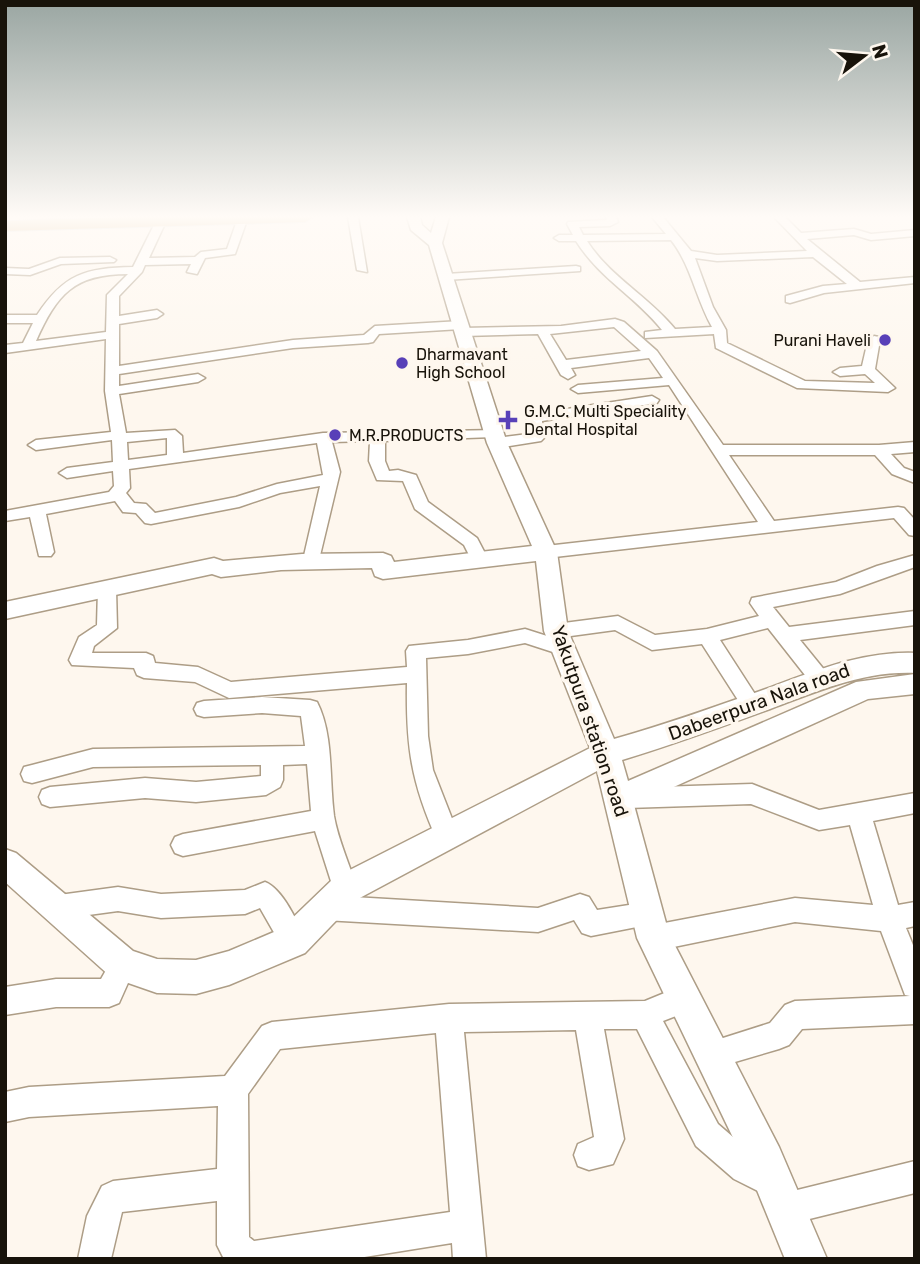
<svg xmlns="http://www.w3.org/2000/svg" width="920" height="1264" font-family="Rubik,sans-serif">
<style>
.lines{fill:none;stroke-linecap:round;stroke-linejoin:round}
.minor-casing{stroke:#ad9d86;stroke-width:3}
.tertiary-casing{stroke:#ad9d86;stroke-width:3}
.trunk-casing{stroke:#d5d5d3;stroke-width:2}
.minor{fill:#fff;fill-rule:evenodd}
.tertiary{fill:#fff;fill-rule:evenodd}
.trunk{fill:#d4ab6b;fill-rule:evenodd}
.poi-dot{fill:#5840b8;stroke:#fef7ee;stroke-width:2.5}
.labels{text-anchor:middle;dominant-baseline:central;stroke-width:7;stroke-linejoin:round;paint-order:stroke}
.far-poi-label{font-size:16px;fill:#18130a;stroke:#fef7ee;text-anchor:start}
.street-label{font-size:19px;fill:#18130a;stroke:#fef7ee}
</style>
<rect width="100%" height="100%" fill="#fef7ee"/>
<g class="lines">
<g class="minor-casing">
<path id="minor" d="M158,217H168L149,258L195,257L201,252L227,249L238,218L247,220L235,254L205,258L197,274L187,272L191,264L145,265L142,272L119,296V316L157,310L163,314L157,318L119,324V366L293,340L364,335L375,326L461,321L467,325L463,328L561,326L615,319L624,322L657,351L723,445H879L915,442V452L891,454L904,468L915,472V483L892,474L875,455H729L774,521L898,507L904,508L915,520V536L909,535L894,518L546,558L540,556L537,552L540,548L546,546L758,522L669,385L578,393L571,389L578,385L663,378L649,358L571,368L575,375L568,379L561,375L538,334L463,336L457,332L461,329L379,334L373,342L368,343L293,348L119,374V386L198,374L205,378L198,382L119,394L126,433L175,430L182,436L183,453L323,433L499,430L501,433L499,436L494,437L385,441V461L389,471L398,470L416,475L428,502L477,538L488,559L485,563H473L464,545L415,509L403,481L377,480L369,461L370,441L332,442L340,472L318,564L312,566L303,560L320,486L280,493L239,507L151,524L145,523L136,513L123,512L115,501L46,514L54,552L51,556H39L30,517L5,521V511L109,492L114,486L113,471L67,478L59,473L67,468L113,462L112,440L36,450L28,445L36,440L111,432L105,391L106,339L5,353V345L23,343L33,323H5V315H37C64,274 85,268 133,267ZM128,274L107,295L106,332L36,341C57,294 74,274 128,274ZM614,327L641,351L566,360L550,334ZM167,438V455L128,460L127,442ZM317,443L323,475L277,484L236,497L155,513L146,504L134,503L126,493L130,488L129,469Z
M348,217H358L367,272L357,270Z
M606,217H616L618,222L610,226L579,227L583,235L666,234L652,217H663L691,251L717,255L807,251L774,217H785L801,233L854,229L871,234L915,230V236L871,240L854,235L807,239L860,282L915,277V283L824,293L790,303L786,302V296L823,286L847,284L813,257L717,261L695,258L713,307L726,330L727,343L805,381L875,383L865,374L840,376L833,372L840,368L862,366L868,340L874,336L879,337L880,340L875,369L895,388L888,392L797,388L716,348L714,334L645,338V332L662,330C635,296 600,279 576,241H559L554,238L559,235H573L567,224L568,222L607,220ZM671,240C691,265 696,299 712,327L675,329C648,296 610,277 587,241Z
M110,257L116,260L114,262L61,264L30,275L5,274V268L29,269L60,258Z
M576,266L580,267V271L446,280L440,277L446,274Z
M652,396L659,400L657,403L542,421L544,438L541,441L497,448L489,443L497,438L528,434L527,419L534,414Z
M915,555V567L840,594L773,607L789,627L915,611V625L800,640L826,672L829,678L826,684L819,686L812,684L768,628L720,640L762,705L759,711L752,713L745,711L702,644L652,650L615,630L556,638L549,636L546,631L549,626L556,624L618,616L655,635L707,629L759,616L750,603L752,598L836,582L877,566Z
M107,583L113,584L116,589L117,628L94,646L92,653H146L153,656L155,663L198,667L231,682L407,667L406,651L409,646L468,640L525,629L569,643L572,648L569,653L562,655L525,643L468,654L426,658L428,736L433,770L458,834L454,842L446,845L438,842C411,783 406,746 407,683L229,698L195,682L144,678L137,675L134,668L72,665L69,660L79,637L97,625L98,589L101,584Z
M262,697L310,700L317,702C334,735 329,780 334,816C338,840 350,865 357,889L353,897L538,908L580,894L589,897L597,910L648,902L657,905L661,914L657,923L591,936L582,933L574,920L538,932L324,920L315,917L311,908L315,899L324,896L336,897L315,831L183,856L175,853L171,845L175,837L183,834L311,811L307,764L283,765V780L280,787L266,795L196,802L145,798L50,807L42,804L39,797L42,790L50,787L145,778L196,782L261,776V765L93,767L32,783L24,781L21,774L24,767L32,765L93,749L305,746L301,716L262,713L204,717L197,715L194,709L197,703L204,701Z
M752,784L819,810L915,793V813L873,821L898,905L915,902V926L906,928L915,950V1024L802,1029L789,1045L779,1049L711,1069L701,1065L697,1055L701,1045L770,1023L785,1005L795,1001L910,996L905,995L881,931L795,922L654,951L645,947L641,938L645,929L654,925L795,898L873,905L850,825L819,830L751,804L627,808L619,805L616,798L619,791L627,788Z
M265,882C283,889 298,923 306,941L302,950L293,954L284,950L260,908L245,914L161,918L118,911L59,919L50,916L46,907L50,898L59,895L118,887L161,894L245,890Z
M123,952L132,956L136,965L119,1003L109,1007H56L5,1015V987L56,979H101L114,956Z
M684,985L694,989L698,999L694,1009L663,1021L718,1124L756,1157L783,1171L788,1182L783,1193L772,1198L734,1179L696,1146L637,1029H604L624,1139L613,1164L589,1170L578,1166L574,1155L578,1144L594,1137L576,1030L464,1032L486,1259H453L452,1243L352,1259H224L217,1245V1201L122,1212L111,1259H78L87,1216L102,1186L113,1181L217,1169L218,1106L29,1117L5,1122V1092L29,1087L225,1076L262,1026L272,1022L449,1004L645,1001ZM436,1033L450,1212L254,1241L249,1237L248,1094L280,1049Z
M915,1161V1193L785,1225L774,1220L769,1209L774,1198L785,1193Z"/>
</g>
<g class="tertiary-casing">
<path id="tertiary" d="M407,217H420L422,225L431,233L436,217H449L442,243L507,443L557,552L568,631L614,739C665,725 714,707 763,690C813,672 861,651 915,653V673C863,671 818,691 770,709C721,727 672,745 622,760L628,781L856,682L915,674V694L868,699L634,805L669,934L779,1147L827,1259H785L750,1173L637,938L597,771L356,900L305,953L229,985L196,994L157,993L111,977L5,882V849L16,853L133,951L157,959L196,960L229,951L281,929L334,878L590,748L544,631L536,561L383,579L375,576L372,568L281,570L221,577L212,574L5,619V602L214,558L223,561L302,554L383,553L391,556L394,562L532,546L487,443L429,245L411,230Z"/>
</g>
<g class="trunk-casing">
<path id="trunk" d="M123,217H313L305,222L5,231V221Z"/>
</g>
<use href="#minor" class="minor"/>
<use href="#tertiary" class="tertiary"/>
<use href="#trunk" class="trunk"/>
</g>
<linearGradient id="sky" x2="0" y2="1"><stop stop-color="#9aa6a2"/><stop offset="0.55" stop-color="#fffbf7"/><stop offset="1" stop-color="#fffbf7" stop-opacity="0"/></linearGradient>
<rect width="920" height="394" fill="url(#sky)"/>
<g class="poi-dot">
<circle cx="885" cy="340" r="7"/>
<circle cx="402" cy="363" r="7"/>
<path d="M504.5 409.5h7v7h7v7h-7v7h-7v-7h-7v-7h7z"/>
<circle cx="335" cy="435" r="7"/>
</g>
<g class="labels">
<g class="far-poi-label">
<text x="871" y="340" text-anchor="end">Purani Haveli</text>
<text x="416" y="354">Dharmavant<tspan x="416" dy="18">High School</tspan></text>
<text x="524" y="411">G.M.C. Multi Speciality<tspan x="524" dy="18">Dental Hospital</tspan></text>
<text x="349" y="435">M.R.PRODUCTS</text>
</g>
<g class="street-label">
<text transform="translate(759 702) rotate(-20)">Dabeerpura Nala road</text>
<text transform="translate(590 721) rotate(71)">Yakutpura station road</text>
</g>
</g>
<rect width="920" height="1264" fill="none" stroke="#18130a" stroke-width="14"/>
<g transform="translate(864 56) rotate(74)" stroke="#fef7ee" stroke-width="5" paint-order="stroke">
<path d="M0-5L12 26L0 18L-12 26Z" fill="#18130a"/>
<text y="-10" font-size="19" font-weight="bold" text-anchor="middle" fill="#18130a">N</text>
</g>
</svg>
